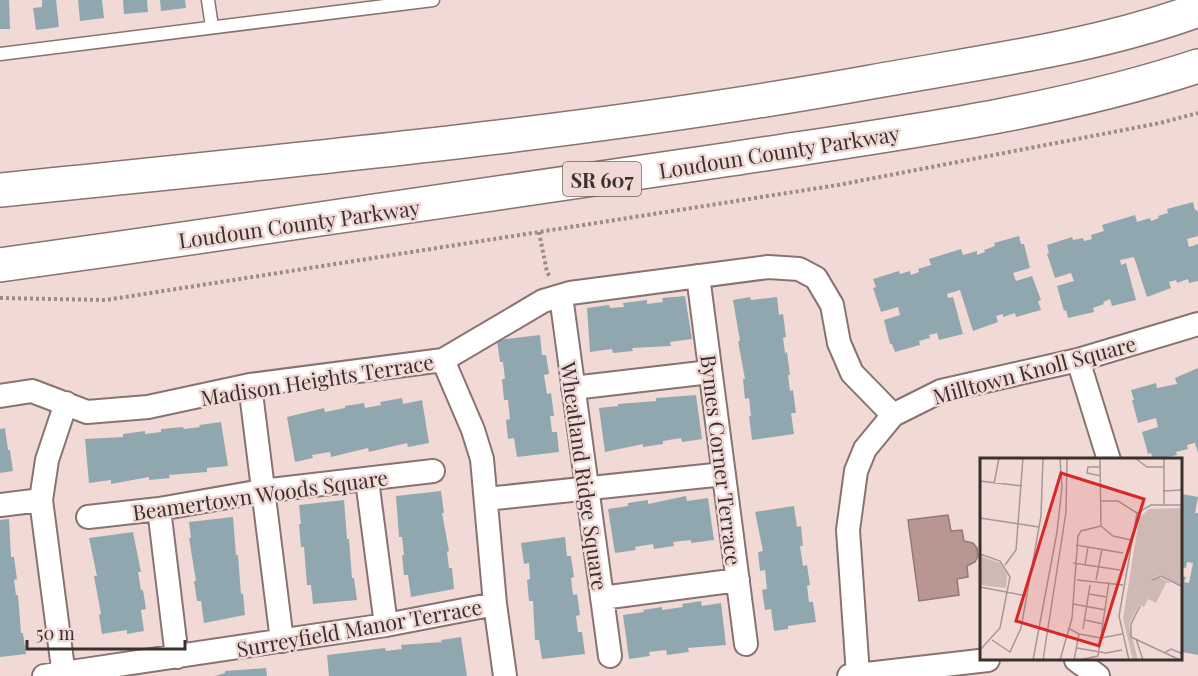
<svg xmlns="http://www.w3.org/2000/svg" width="1198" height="676" font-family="'Playfair Display',serif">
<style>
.water{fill:#b99691;stroke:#937874;stroke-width:1.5}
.building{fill:#91a7af}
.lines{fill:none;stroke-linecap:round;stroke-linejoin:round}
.service-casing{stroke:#887370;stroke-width:15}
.minor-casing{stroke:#887370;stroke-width:26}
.primary-casing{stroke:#887370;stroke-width:36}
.path{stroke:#9c8c89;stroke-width:4;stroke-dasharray:3 3;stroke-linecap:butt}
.service{stroke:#fff;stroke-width:12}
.minor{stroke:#fff;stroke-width:22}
.primary{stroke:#fff;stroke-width:33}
.labels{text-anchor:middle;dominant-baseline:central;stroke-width:5;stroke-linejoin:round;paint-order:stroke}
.shield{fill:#f1dad6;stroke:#716461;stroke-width:1.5}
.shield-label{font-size:20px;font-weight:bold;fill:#3a312f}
.street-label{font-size:21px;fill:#3a312f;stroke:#f1dad6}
.inset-road{fill:none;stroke:#a89693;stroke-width:1.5}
.view{fill:#d62828;fill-opacity:0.15;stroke:#d62828;stroke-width:3}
.inset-edge{fill:none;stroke:#3a312f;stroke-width:3}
</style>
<rect width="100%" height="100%" fill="#f1dad6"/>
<path class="water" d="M948,515L951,531L962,530L964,541L973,543L977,548L978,556L975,562L967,566L968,577L957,579L959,595L919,601L908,520Z"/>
<path class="building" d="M0,0H9L10,29H0Z
M42,0H56L59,27L36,30L33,8L42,7Z
M78,0H102L104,18L80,21Z
M123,0H147L148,12L124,14Z
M160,0H185L186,8L161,11Z
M1193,202L1195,210H1197L1198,213V236L1187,239L1189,247L1198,244V281L1189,283L1188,279L1177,283L1176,280L1169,282L1171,288L1147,297L1134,257L1120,260L1121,265L1126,263L1136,300L1112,306L1110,299L1103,302L1104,304L1093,308L1094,312L1068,318L1066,310L1064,311L1057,286L1074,281L1071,273L1055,278L1047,254L1049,253L1047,245L1072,237L1073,240L1083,238L1084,241L1092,239L1091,235L1104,231L1102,225L1135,215L1137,222L1150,218L1151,221L1159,218L1158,216L1168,213L1167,209Z
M1019,236L1021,244H1024L1030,268L1013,273L1016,281L1032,276L1041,300L1038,301L1041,310L1016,317L1015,313L1003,317V314L996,316L998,322L973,331L960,290L947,294L948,298L953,297L963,334L939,340L937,333L929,335L930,338L919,341L920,345L895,352L892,344H890L884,320L900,315L898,307L881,312L873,288L876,287L873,279L899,271L900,274L910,271L911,275L919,272L918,269L931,265L929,259L961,249L963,255L977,251V255L985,252L984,250L995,246L994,243Z
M685,296L692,339L670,342L671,346L632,348L633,351L613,353L612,349L590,352L587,308L609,305L610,308L624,307L623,303L647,300V304L663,302L662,298Z
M750,297L751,300L777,297L779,315L783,314L786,337L783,338L785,353L787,352L790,375H788L790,391L793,390L796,413H791L794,434L752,440L749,416H751L749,398L745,399L743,379H745L738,341H740L733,300Z
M540,335L542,355H546L549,374L544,375L547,394L551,393L554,416H550L552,432H557L559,452L517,457L514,438L508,439L506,420L510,419L508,400H504L502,379H505L503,362H500L497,340Z
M1198,368V453L1195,443L1187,445L1188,449L1176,452L1177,455L1153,460L1151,453L1148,454L1142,432L1158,427L1156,418L1138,423L1132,400H1134L1131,390L1156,383L1157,388L1177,384L1175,378Z
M696,395L702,439L682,442L681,438L663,441V444L643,447V444L605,452L599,408L618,406V404L656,401V398Z
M402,398L403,404L422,400L429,443L408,447L407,443L369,452L368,448L331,457L330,452L312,455L313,458L295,462L287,417L324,408L325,412L345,408V406L364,403L365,408L381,405L380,402Z
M221,422L228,466L207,468V472L169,475L170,478L149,480V477L111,484V480L89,483L85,439L123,437V434L145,431V434L161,432V429L183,427L184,429L200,427L199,425Z
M5,428L8,450H10L13,471L0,473V429Z
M441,491L444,513H442L449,551L447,552L449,568H452L454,589L411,597L408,575H404L402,555H404L402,537H399L396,496Z
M1182,494L1198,497L1195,513H1198V655L1182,652L1183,635L1182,634V576L1186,577L1184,582L1189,583L1193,563L1187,562L1186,568L1182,567Z
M686,496L687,501L708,498L714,540L691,543V540L673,542L674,546L654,549L653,544L635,547L636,550L615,553L608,509L628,506V503L648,500V504Z
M344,500L347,539H349L352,578H354L357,600L313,604L311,585H307L304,547H301L299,524H301L299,505Z
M794,506L797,527L801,526L803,546H800L803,566L807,565L810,585L807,586L809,602H813L816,622L788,626V629L774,631L771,609L765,610L762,590L767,589L765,570L760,571L758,552L763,551L755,512Z
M233,517L236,555H238L241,594L243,593L245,615L204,623L201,601H197L194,581H196L189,538H191L189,522Z
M9,519L11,557H14L17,579L14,580L16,595H18L21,633H23L26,654L0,657V520Z
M133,532L141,572H138L141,590H143L146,609L141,610L144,631L127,634V630L102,634L99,615L101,614L94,576H97L89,538Z
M565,537L567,556H571L574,577L571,578L573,595L577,594L580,615L576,616L578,632H582L585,654L542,659L539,640H535L533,601H529L527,580L530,579L529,563L524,564L521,543Z
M701,601L702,606L721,603L726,645L688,648L689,652L667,655L666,650L649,652L650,656L629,659L623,615L644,612L643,610L662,607V610L683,607L682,604Z
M461,637L467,676H329L327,655L385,648L386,651L402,649L401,645L442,642L441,640Z
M266,668L267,676H215L225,673V671Z"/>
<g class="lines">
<g class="service-casing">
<path id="service" d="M208,0L212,27
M0,54L433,0"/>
</g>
<g class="minor-casing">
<path id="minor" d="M698,276L746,644
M561,296L610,656
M443,360L473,430L482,459L495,604L505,676
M1078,360L1109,460
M250,385L282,641
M573,388L710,372
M0,396L32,391L87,412L148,407L250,385L443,360L543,301L570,293L768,267L799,269L816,278L832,305L839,343L852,373L893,415
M367,480L386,625
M486,499L724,474
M0,505L41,500
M159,509L177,657
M88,517L159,509L262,491L433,471
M602,598L738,580
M1076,660L1098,676
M858,675L848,530L856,471L865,449L893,415L941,391L1078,360L1198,324
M44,676L386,625L495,604
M64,676L41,500L47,460L66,403
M849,676L988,660"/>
</g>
<g class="primary-casing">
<path id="primary" d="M0,190C291,160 583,134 871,82C980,62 1094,48 1198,10
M0,265C244,231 488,196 731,159C886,135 1049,115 1198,66"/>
</g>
<path class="path" d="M539,232L547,272L550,277
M0,298L106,300L838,185L1160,123L1198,113"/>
<use href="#service" class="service"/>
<use href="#minor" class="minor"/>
<use href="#primary" class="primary"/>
</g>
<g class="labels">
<rect class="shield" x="563" y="162" width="78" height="34" rx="4.5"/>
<g class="shield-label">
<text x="602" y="179">SR 607</text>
</g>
<g class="street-label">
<text transform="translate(779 151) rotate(-9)">Loudoun County Parkway</text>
<text transform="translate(299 223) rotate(-8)">Loudoun County Parkway</text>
<text transform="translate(1034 369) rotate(-15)">Milltown Knoll Square</text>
<text transform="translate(317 379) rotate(-9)">Madison Heights Terrace</text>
<text transform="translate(722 460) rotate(83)">Bymes Corner Terrace</text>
<text transform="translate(585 476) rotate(82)">Wheatland Ridge Square</text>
<text transform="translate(260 494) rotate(-8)">Beamertown Woods Square</text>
<text transform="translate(359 627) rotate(-10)">Surreyfield Manor Terrace</text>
</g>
</g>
<g transform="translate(980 458)">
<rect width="202" height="202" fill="#f1dad6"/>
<path d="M202,50V128L180,117L171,121L179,119L191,125H186L176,145L168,141L164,149L159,147L149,166L158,202H153L143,161L159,60L169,51ZM0,98L20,105L27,117L26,130L0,127Z" fill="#ceb9b5"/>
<path class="inset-road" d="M120,0L121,68L133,78L151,82M155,0L167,9H184M120,9H108L107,15L121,18M0,23L42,28M14,26L19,0M183,33L203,32M121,43H138L157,55M184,46V0M0,60L59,69M96,87L143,95M0,96L20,103L30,119L20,170L0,192M93,105L140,112M25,107L36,92L43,0M105,107L108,89M97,122L143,127M116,122L122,91M172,122L181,118L203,129M0,129L47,138M109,136L127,139M93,146L126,152M160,148L151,166V179L200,202M105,162L123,166M88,170L99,176L121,180L142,176M103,171L110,127M156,181L163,202M12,182L30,194L41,170L61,58L63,0M97,190L126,195L142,192M184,195L191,191L203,196M53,202L77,74L82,29L80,0M63,202L86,54L87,0M80,202L92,160L98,78L101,73L121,68M94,202L99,176M99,202L118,198L129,124M149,202L139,158L157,55L171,47H203"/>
<path class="view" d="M81,15L164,41L119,188L36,163Z"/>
<rect width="202" height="202" class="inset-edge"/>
</g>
<path d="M27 640v9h158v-9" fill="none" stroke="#3a312f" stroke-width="3"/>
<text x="36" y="640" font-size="18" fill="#3a312f" stroke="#f1dad6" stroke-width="4.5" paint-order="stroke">50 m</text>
</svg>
